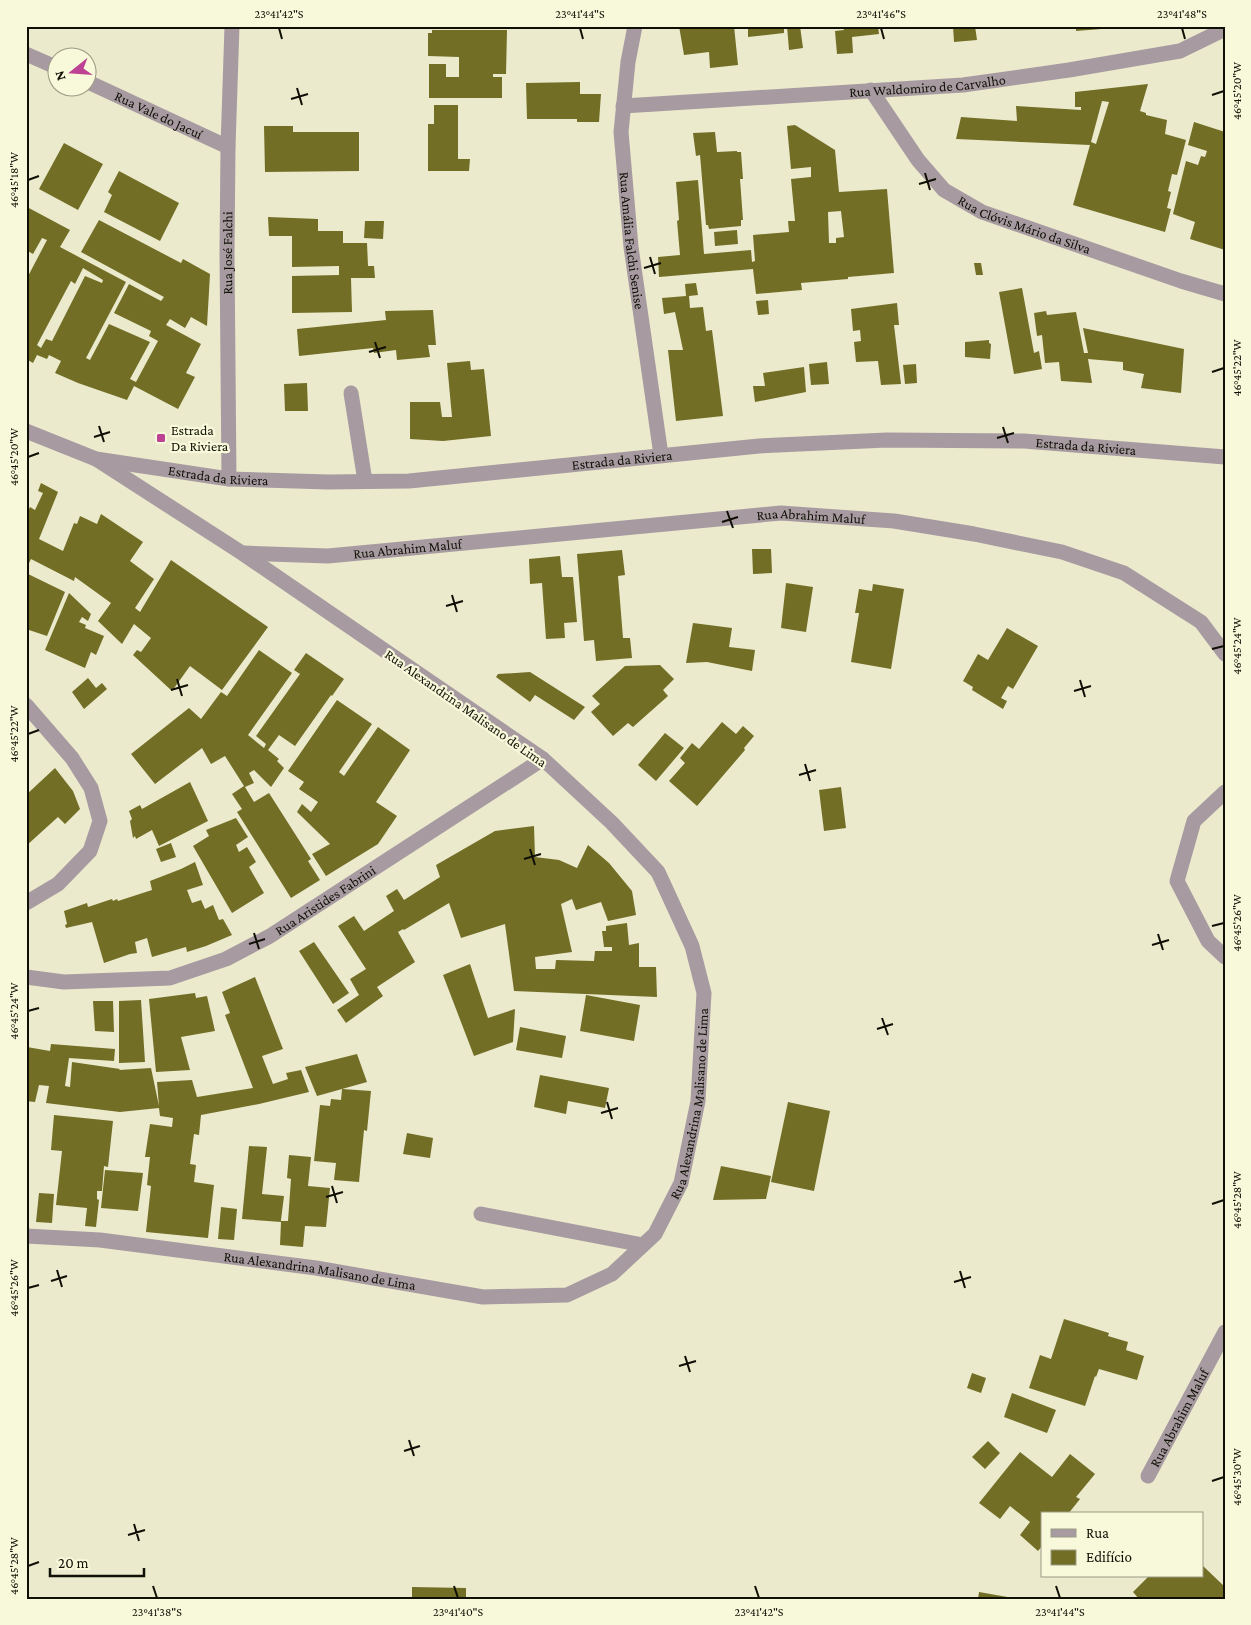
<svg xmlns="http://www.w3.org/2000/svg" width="1251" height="1625" font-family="'Crimson Pro',serif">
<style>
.building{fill:#726e25;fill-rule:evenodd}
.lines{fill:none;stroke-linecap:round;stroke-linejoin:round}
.minor{stroke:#a79ba1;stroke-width:15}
.ticks{fill:none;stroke:#0f0f05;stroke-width:2}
.poi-dot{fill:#be4293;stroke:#f8f8da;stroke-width:2}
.labels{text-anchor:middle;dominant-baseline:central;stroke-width:4.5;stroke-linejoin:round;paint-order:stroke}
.street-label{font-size:14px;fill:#0f0f05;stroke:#f8f8da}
.poi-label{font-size:14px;fill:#0f0f05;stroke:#f8f8da;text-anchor:start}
.neatline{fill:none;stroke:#0f0f05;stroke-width:2}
.ticks-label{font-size:12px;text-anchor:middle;fill:#0f0f05}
</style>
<rect width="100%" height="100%" fill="#ebeacd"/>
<path class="building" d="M679,26H734L738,65L710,68L709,52L684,55Z
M748,26H784V33L748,37Z
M787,26H800L803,48L789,50Z
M843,26H878L879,34L852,37L853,53L837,54L835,31L844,30Z
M953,26H975L977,40L954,42Z
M1076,26H1114V28L1076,31Z
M432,30H507L506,74H493V77H502V98H429V64H446V77H459V57L428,56V33H432Z
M580,82V94H601L599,122H577V119H527L526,83Z
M1148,84L1140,111L1146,113V115L1167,120L1165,134L1186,140L1177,175L1172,174L1168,191L1171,192L1167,208L1171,209L1165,232L1073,205L1090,145L956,139L961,117L1017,121L1016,106L1081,110V107H1075V92ZM1102,101L1109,102L1096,144L1091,142Z
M434,105H458V159H470L469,171H428V124H434Z
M1194,122L1225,132V250L1190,239L1195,222L1173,214L1186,161L1198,165L1201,156L1205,157L1207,151L1188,145Z
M795,125L835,150L839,192L887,189L894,273L848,277V279L801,283L802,290L756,294L753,269L659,277L658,257L680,255L677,221L679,220L676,182L698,180L704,254L751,250L752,262L755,261L753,235L789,232L788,221H795L791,179L811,177V167L791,169L787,126ZM841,211L844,237L836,238V243H829L828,212Z
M264,126H293V132H359V171L265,172Z
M715,132L717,152L737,151V152H741L743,179H740L743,220H741V226L709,229L708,225H706L700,155L696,156L693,133Z
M64,143L103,164L78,210L39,189Z
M119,171L179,203L160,241L104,212L112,195L108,192Z
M27,207L70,230L60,247L126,282L86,358L90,360L109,324L150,342L130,379L136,382L158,341L149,336L151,331L114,313L129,284L161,301L164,297L81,252L99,220L181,263L183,259L210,274L207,326L191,317L185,328L170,319L166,325L201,344L186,373L195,377L178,409L134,386L127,400L78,383L55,373L61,361L49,355L47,359L37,355L33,363L26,359V280L47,240L42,238L33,254L26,250ZM83,268L103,280L102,283L85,276L52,341L46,339L41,348L37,345L71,281L75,284Z
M268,217L318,219V231H343V243H367L368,266H374L375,278H351L352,312L292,313V276L339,275V266L292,267V236H269Z
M365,221H384L383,239L364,238Z
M737,230L738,244L715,246L714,232Z
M974,263H981L983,275H976Z
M696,283L698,295L689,296L690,308L703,307L706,331L712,330L723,416L676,421L668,350H683L675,312L664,314L662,298L686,296L685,284Z
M1022,288L1034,353L1039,351L1042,369L1014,374L999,292Z
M768,300L769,314L758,315L756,301Z
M897,303L899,325H894L901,384L881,385L878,361L856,362L854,342L861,341L860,330L853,331L851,309Z
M433,310L436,345H428L430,357L397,360L396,350L374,353L373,348L299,356L297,329L386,320L385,311Z
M1046,311L1047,315L1076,312L1084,353H1088L1083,328L1184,349L1181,393L1141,388L1144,374L1123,370V362L1088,359L1092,383L1061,381L1059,362L1045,363L1042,335L1037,336L1034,313Z
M989,340V343L991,344L990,359L965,357V342Z
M470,361L471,370L484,369L491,436L443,441L410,439V402H440L442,417H452L447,363Z
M827,362L829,384L811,385L809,364Z
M916,364L917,383L905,384L903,365Z
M804,367L806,392L755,402L753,386H765L763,373Z
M307,383L308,411H285L284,384Z
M41,483L58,492L39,539L63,551L74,523L77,524L80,516L97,524L101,514L143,542L130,561L154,579L135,608L140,612L171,560L268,627L222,690L190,666L172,691L133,655L137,650L141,652L151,638L134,624L122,644L98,621L111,603L75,577L74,581L31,559L26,569V515L30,507L35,510L43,493L38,491Z
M752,549H771L772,573L753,574Z
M622,550L625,575L618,576L623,638H630L632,658L596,661L594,640L584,641L577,554Z
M560,556L562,577H573L577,622L564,623L565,638L546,639L542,583L530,584L529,559Z
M26,573L65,592L47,636L26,629Z
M786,583L813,587L806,632L781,628Z
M873,584L904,589L891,669L851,662L859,613H855L859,589L872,591Z
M69,593L91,614L88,621L82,617L79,622L86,625L85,628L104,636L96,655L91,652L85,668L45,650Z
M693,623L732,628L729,647L755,650L752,671L707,662L686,663Z
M1007,628L1038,646L1013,689L1008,686L1001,698L1007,701L1003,709L972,690L973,687L963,681L978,654L988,660Z
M259,650L292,673L248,735L264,748L266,744L256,736L300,674L294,670L306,653L344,679L332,696L331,695L295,746L279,735L268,750L279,759L277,761L284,768L271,787L254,770L249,773L254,783L245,787L254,802L269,793L311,859L308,861L320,880L291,898L237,812L242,809L232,794L244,786L225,756L211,764L202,748L155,784L131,754L189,708L201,719L221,692L227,696Z
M660,665L674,679L663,690L668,696L633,727L628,723L613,736L591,712L600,704L592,696L625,666Z
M530,672L585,707L574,720L535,695L530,702L496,677L498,674Z
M88,678L96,688L102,683L107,689L84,709L72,692Z
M337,700L372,724L339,772L344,776L378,727L410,750L376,802L397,816L378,844L326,876L312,854L330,844L297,812L302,804L311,812L318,802L299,789L304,782L288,771Z
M722,722L736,734L743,726L754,736L744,748L745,750L697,806L669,781L685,763L680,758L692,743L699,749Z
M665,733L684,748L656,781L638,765Z
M55,768L73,791L80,809L65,824L58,817L26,846V795Z
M190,782L208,821L159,846L152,830L136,839L135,836L133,838L130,821L132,819L129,811L140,805L142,809Z
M841,787L846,828L824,831L819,790Z
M236,818L248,837L236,845L239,852L247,847L256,862L249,867L264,893L232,913L193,846L209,836L206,830Z
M534,826L535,857L559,860L577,868L588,845L609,863L632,891L636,915L608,921L601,902L576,910L572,899L561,904L572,952L535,957L536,969H555L556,960L594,961L595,951H612V947H604L602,931H606V926L627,923L629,945L639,943V967H656L657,997L514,991L505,924L461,938L449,903L404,930L403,929L398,932L415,962L377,987L383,996L346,1023L337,1010L359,995L350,979L366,969L338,926L354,916L364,931L394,911L386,896L397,889L404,900L440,877L436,865L495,831Z
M171,843L176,857L161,862L156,849Z
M195,862L203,885L187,890L192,903L201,900L205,909L213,905L219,920L223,919L232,935L206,946L187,952L186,947L152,957L147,938L135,942L137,953L130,954L104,963L92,922L66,928L65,925L67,924L64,911L87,903L88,907L112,899L113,901L117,899L118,901L152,890L150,881L181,869Z
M314,942L349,993L333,1004L299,951Z
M470,964L488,1018L515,1009L513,1042L474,1056L443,975Z
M255,977L283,1049L262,1056L273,1084L288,1079L286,1073L301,1070L309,1092L259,1104L201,1115L199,1135L194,1134L190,1164L196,1165L194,1182L214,1185L208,1238L146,1232L151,1186L147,1185L150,1157H145L150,1124L172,1127L173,1118L160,1116L159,1108L120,1112L46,1103L49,1086L39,1085L35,1102L26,1101L27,1047L50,1051L51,1044L115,1049L114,1061L69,1058L65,1086L70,1087L72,1062L120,1069L119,1070L151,1068L159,1106L157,1082L192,1080L197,1097L253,1088L225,1015L230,1013L222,992Z
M195,993L196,998L207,996L215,1031L181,1037L190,1070L156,1072L149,999Z
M586,995L640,1005L634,1041L580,1031Z
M141,1000L145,1062L119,1063V1001Z
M93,1001H113L114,1032L95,1031Z
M520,1027L566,1036L562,1058L516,1050Z
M357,1054L367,1082L342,1089L371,1091L367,1131L364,1130L359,1182L334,1180L336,1163L314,1161L320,1105L330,1106L331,1099L341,1100L342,1089L317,1096L305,1067Z
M540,1075L609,1088L605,1108L568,1101L566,1114L534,1107Z
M788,1102L830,1111L814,1191L771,1182Z
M54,1115L113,1121L108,1167L104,1166L102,1191H97V1199L99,1200L96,1227L85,1226L87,1208L56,1205L62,1151L51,1150Z
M407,1133L433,1138L430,1158L403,1154Z
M249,1146L267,1147L262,1194L284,1196L281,1220V1221H288L291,1179L287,1178L289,1155L311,1157L308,1186L330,1188L326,1227L305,1226L303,1247L280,1245L281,1222L242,1219Z
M721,1166L771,1176L766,1199L713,1200Z
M105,1170L143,1173L138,1211L101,1208Z
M39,1193L54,1194L52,1223L36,1222Z
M221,1207L237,1209L234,1240L218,1239Z
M1064,1319L1109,1333L1108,1336L1128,1342L1126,1350L1144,1356L1137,1380L1099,1369L1096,1377L1095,1376L1085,1406L1029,1388L1040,1355L1051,1359Z
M972,1373L986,1378L981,1393L967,1388Z
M1012,1393L1056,1410L1047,1433L1004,1417Z
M988,1441L1000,1453L985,1469L972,1457Z
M1020,1452L1052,1477L1070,1454L1095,1474L1076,1497L1080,1499L1068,1514H1042V1546L1038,1551L1020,1535L1030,1522L1010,1506L1000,1519L979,1503Z
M1202,1565L1225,1587V1599H1139L1133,1592L1149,1576H1202Z
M412,1587L466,1588V1599H412Z
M979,1592L1013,1598V1599H978Z"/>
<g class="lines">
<g class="minor">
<path id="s1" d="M635,26L628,62L621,132L631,247L661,455"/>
<path d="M26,54L58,68"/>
<path id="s2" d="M88,82L228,147"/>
<path id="s3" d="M871,90L918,160L944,190L982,212L1181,281L1225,294"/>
<path id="s4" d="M623,106L963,85L1069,70L1180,51L1225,29"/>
<path d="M351,393L365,481"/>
<path id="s5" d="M26,431L96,459L229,479L328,482L409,481L759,446L887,440L1024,441L1225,457"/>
<path id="s6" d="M229,479L227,253L228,147L232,26"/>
<path id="s7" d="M243,553L328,556L781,513L894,521L974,534L1062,552L1124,573L1201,622L1225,654"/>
<path d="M26,705L72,758L91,788L100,821L90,851L58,884L26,903"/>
<path d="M1225,792L1194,821L1177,881L1208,941L1225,957"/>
<path id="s8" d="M26,977L64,982L170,978L226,959L270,936L543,759"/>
<path d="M481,1214L643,1245"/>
<path id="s9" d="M26,1236L100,1240L316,1268L483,1297L567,1295L612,1274L655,1234L681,1183L698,1101L704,993L692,946L658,872L612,823L543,759L242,553L96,459"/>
<path id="s10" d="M1148,1476L1225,1332"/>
</g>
</g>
<path class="ticks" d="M279,28L282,39M580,28L583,39M881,28L884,39M1182,28L1185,39M297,88L302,105M1212,95L1224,91M291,99L308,94M925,173L930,190M28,180L39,176M919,184L936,179M650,257L655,274M644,268L661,263M375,342L380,358M369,352L386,347M1212,372L1224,368M99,426L104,442M1003,427L1008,443M94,437L110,432M997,438L1014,433M28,457L39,453M727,511L733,528M722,522L738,517M452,595L457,612M446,606L463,601M1212,649L1224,646M177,679L182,696M1080,680L1085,697M171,690L188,685M1074,691L1091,686M28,734L39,730M805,764L810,781M799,775L816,770M530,849L535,865M524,859L541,854M1212,926L1224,923M254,933L259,949M1158,934L1163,950M249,944L265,939M1152,945L1169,940M28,1011L39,1008M882,1018L888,1035M877,1029L893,1024M607,1102L612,1119M601,1113L618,1108M332,1186L337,1203M326,1197L343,1192M1212,1204L1224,1200M57,1270L62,1287M960,1271L965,1288M51,1281L67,1276M954,1282L971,1277M28,1288L39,1285M685,1356L690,1372M679,1366L696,1361M409,1440L414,1456M404,1451L420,1446M1212,1481L1224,1477M134,1524L139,1541M128,1535L145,1530M28,1566L39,1562M153,1586L157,1598M454,1586L458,1598M755,1586L759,1598M1056,1586L1060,1598"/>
<rect class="poi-dot" x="156" y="433" width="10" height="10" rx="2.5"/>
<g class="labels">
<g class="street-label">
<text stroke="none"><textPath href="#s4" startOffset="305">Rua Waldomiro de Carvalho</textPath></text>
<text stroke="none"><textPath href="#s2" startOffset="78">Rua Vale do Jacuí</textPath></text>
<text stroke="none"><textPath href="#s3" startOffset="212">Rua Clóvis Mário da Silva</textPath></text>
<text stroke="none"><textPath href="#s1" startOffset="216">Rua Amália Falchi Senise</textPath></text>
<text stroke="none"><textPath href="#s6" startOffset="226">Rua José Falchi</textPath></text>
<text stroke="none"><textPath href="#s5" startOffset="1069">Estrada da Riviera</textPath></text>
<text stroke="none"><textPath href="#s5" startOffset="604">Estrada da Riviera</textPath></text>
<text stroke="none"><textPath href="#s5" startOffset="199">Estrada da Riviera</textPath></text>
<text stroke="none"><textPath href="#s7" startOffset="570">Rua Abrahim Maluf</textPath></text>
<text stroke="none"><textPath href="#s7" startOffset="165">Rua Abrahim Maluf</textPath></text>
<text transform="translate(466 708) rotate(35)">Rua Alexandrina Malisano de Lima</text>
<text stroke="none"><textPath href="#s8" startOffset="319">Rua Aristides Fabrini</textPath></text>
<text stroke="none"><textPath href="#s9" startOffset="791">Rua Alexandrina Malisano de Lima</textPath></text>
<text stroke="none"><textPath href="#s9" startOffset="296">Rua Alexandrina Malisano de Lima</textPath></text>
<text stroke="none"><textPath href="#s10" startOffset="66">Rua Abrahim Maluf</textPath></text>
</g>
<g class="poi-label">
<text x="171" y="430">Estrada<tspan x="171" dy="16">Da Riviera</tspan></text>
</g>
</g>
<rect width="1251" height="1625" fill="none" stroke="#f8f8da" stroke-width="55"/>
<rect x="1041" y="1512" width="162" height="65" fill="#f8f8da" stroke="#9b9b85"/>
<rect x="1051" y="1529" width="25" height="8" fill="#a79ba1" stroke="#9b9b85"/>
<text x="1086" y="1538" font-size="15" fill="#0f0f05">Rua</text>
<rect x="1051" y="1550" width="25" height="15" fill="#726e25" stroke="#9b9b85"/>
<text x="1086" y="1562" font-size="15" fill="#0f0f05">Edifício</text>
<g transform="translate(72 72) rotate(253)"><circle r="24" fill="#f8f8da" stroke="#9b9b85"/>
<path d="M0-4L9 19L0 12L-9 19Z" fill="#be4293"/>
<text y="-8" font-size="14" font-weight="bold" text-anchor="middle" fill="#0f0f05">N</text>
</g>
<path d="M50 1568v8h94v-8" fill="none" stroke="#0f0f05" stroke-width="2.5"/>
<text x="58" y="1568" font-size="15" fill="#0f0f05" stroke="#f8f8da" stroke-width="4" paint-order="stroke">20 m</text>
<rect x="28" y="28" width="1196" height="1570" class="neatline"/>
<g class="ticks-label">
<text x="279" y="18">23°41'42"S</text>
<text x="580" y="18">23°41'44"S</text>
<text x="881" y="18">23°41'46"S</text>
<text x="1182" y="18">23°41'48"S</text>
<text transform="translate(1237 91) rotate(-90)" y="4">46°45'20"W</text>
<text transform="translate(14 180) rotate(-90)" y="4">46°45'18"W</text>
<text transform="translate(1237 368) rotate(-90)" y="4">46°45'22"W</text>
<text transform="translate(14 457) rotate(-90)" y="4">46°45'20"W</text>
<text transform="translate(1237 646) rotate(-90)" y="4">46°45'24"W</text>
<text transform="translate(14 734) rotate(-90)" y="4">46°45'22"W</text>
<text transform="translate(1237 923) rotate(-90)" y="4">46°45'26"W</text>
<text transform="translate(14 1011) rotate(-90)" y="4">46°45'24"W</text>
<text transform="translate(1237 1200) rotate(-90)" y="4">46°45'28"W</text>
<text transform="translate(14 1288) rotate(-90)" y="4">46°45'26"W</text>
<text transform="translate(1237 1477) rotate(-90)" y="4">46°45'30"W</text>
<text transform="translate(14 1566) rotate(-90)" y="4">46°45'28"W</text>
<text x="157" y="1616">23°41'38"S</text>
<text x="458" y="1616">23°41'40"S</text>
<text x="759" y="1616">23°41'42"S</text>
<text x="1060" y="1616">23°41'44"S</text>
</g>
</svg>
